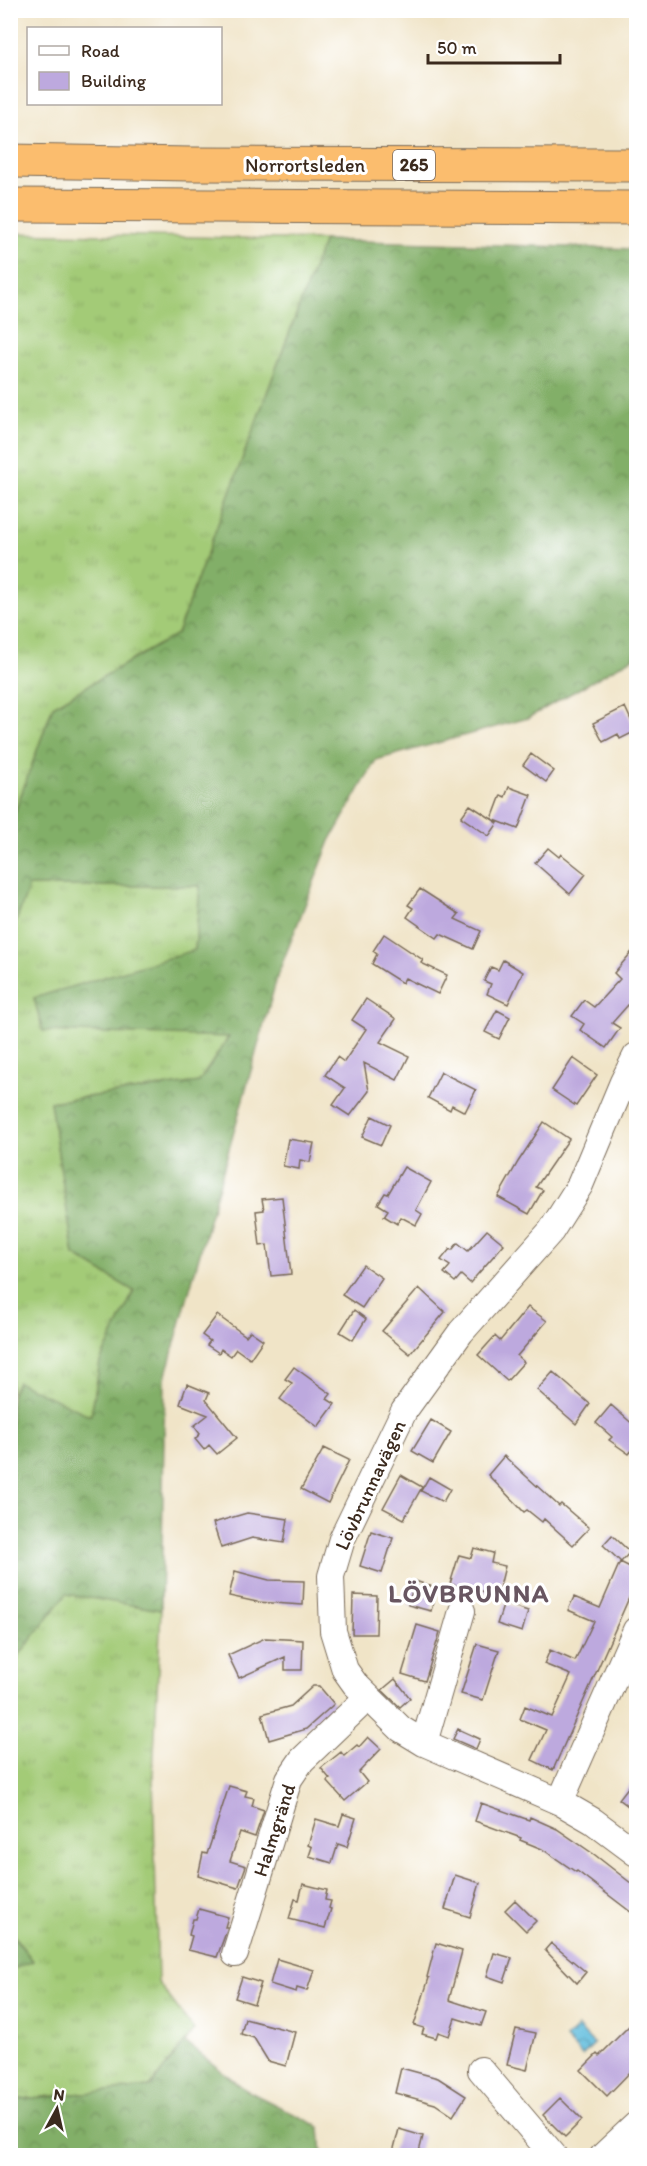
<svg xmlns="http://www.w3.org/2000/svg" width="647" height="2166" font-family="Itim,sans-serif">
<style>
.grass{fill:url(#grass-tufts);stroke:#6f7a4a;stroke-width:1.5}
.forest{fill:url(#forest-crowns);stroke:#5e6c43;stroke-width:1.5}
.water{fill:url(#water-waves);stroke:#4e747e;stroke-width:1.5}
.building{fill:#bda9de}
.lines{fill:none;stroke-linecap:round;stroke-linejoin:round}
.minor-casing{stroke:#7a6b59;stroke-width:28}
.highway-casing{stroke:#7a6b59;stroke-width:35}
.minor{stroke:#fff;stroke-width:26}
.highway{stroke:#fbbd6e;stroke-width:33}
.labels{text-anchor:middle;dominant-baseline:central;stroke-width:6;stroke-linejoin:round;paint-order:stroke}
.shield{fill:#fff;stroke:#766a62;stroke-width:1.5}
.shield-label{font-size:18px;font-weight:bold;fill:#3b2a1e}
.street-label{font-size:20px;fill:#3b2a1e;stroke:#fff}
.district-label{font-size:26px;font-weight:bold;letter-spacing:1.5px;fill:#685661;stroke:#fff}
</style>
<defs>
<pattern id="grass-tufts" width="24" height="20" patternUnits="userSpaceOnUse" patternTransform="scale(1.5)"><rect width="24" height="20" fill="#a3cb77"/><path d="M3 7l-1-3M5 7V3M7 7l1-3M15 17l-1-3M17 17v-4M19 17l1-3" fill="none" stroke="#8dae66"/></pattern>
<pattern id="forest-crowns" width="20" height="18" patternUnits="userSpaceOnUse" patternTransform="scale(1.5)"><rect width="20" height="18" fill="#82af68"/><path d="M2 6a3 3 0 1 1 6 0M12 15a3 3 0 1 1 6 0" fill="none" stroke="#6c8f55"/></pattern>
<pattern id="water-waves" width="16" height="10" patternUnits="userSpaceOnUse" patternTransform="scale(1.5)"><rect width="16" height="10" fill="#60bdde"/><path d="M0 5q4-4 8 0t8 0" fill="none" stroke="#509ab3"/></pattern>
</defs>
<rect width="100%" height="100%" fill="#fff"/>
<filter id="ink" filterUnits="userSpaceOnUse"><feTurbulence type="fractalNoise" baseFrequency=".0167" numOctaves="2"/><feDisplacementMap in="SourceGraphic" scale="12" xChannelSelector="R" yChannelSelector="G"/><feConvolveMatrix kernelMatrix="1 2 1 2 8 2 1 2 1" color-interpolation-filters="sRGB"/></filter>
<filter id="wash" filterUnits="userSpaceOnUse"><feTurbulence type="fractalNoise" baseFrequency=".008" numOctaves="4" result="noise"/><feDisplacementMap in="SourceGraphic" scale="24" xChannelSelector="R" yChannelSelector="G"/><feGaussianBlur stdDeviation="1.35" result="paint"/><feColorMatrix in="noise" values="0 0 0 0 0 0 0 0 0 0 0 0 0 0 0 0 0 1.4 0 .05"/><feComposite in="paint" operator="in"/></filter>
<g filter="url(#wash)">
<rect width="100%" height="100%" fill="#f0e4c7"/>
<path class="grass" d="M11,233L324,240L177,634L53,706L11,823Z
M28,886H200L195,950L34,998L43,1031L229,1036L199,1082L50,1102L74,1255L134,1291L100,1362L91,1416L18,1383L11,1395L10,936Z
M66,1593L161,1610L153,1774L158,1982L194,2030L150,2087L11,2100V1970L33,1961L11,1932L10,1666Z"/>
<path class="forest" d="M324,240L636,249V656L528,718L376,760L330,841L278,974L165,1378L161,1610L66,1594L11,1666V1395L18,1382L91,1416L100,1362L134,1291L74,1255L50,1102L199,1082L229,1037L43,1031L34,998L195,950L200,886H29L11,936V823L53,706L177,634Z
M10,1932L33,1961L11,1970H10Z
M185,2042L246,2090L320,2127L322,2155H11V2100L150,2087Z"/>
<path class="water" d="M578,2027L594,2044L582,2056L566,2039Z"/>
<g id="blocks">
<path class="building" d="M625,707L636,731L620,739L618,734L603,742L593,723Z
M531,754L554,771L546,782L523,765Z
M509,787L531,795L518,829L492,819L501,795L505,797Z
M470,805L498,823L489,836L461,817Z
M548,848L559,857L561,854L586,874L570,894L535,863Z
M420,889L459,914L455,919L481,931L473,949L440,934L437,938L407,917L413,908L408,905Z
M384,934L423,960L421,963L447,975L438,994L405,978L402,983L372,964L377,954L373,951Z
M636,947V996L612,1023L620,1028L606,1048L580,1030L584,1024L572,1016L584,1000L594,1007L620,979L614,973Z
M503,960L523,972L508,1004L487,994L491,984L484,981L491,967L498,970Z
M366,999L396,1019L380,1042L409,1056L397,1080L364,1063L369,1091L350,1116L333,1105L345,1088L325,1075L337,1057L344,1062L366,1029L352,1020Z
M497,1010L510,1017L499,1039L485,1032Z
M573,1058L597,1075L576,1106L552,1090Z
M441,1072L476,1090L465,1112L452,1105L450,1110L428,1098Z
M372,1116L390,1125L381,1145L362,1137Z
M544,1122L569,1139L536,1187L543,1190L529,1214L498,1197L518,1162Z
M288,1139L314,1143L310,1162L300,1160L299,1169L283,1166Z
M404,1167L431,1182L416,1210L422,1214L416,1225L401,1217L397,1224L384,1216L388,1210L378,1204L385,1193L388,1194Z
M282,1197L291,1274L271,1276L267,1245L260,1246L256,1211L264,1210L262,1199Z
M487,1230L504,1244L470,1283L461,1275L455,1282L444,1273L450,1266L441,1260L450,1249L452,1250L458,1243L468,1251Z
M363,1265L382,1278L362,1308L342,1295Z
M419,1288L445,1312L410,1354L382,1331Z
M528,1307L547,1321L517,1356L524,1362L507,1381L478,1355L495,1336L500,1341Z
M354,1310L366,1319L353,1340L340,1332Z
M217,1315L246,1336L250,1331L263,1340L250,1359L236,1349L231,1356L221,1349L219,1353L207,1345L210,1341L202,1335Z
M294,1367L331,1394L327,1399L335,1404L318,1427L280,1399L292,1383L285,1379Z
M553,1372L590,1404L576,1424L537,1390Z
M187,1384L209,1393L206,1400L237,1438L217,1454L209,1445L204,1450L195,1439L200,1434L194,1426L208,1415L180,1404Z
M611,1405L636,1427V1445L629,1454L609,1440L612,1437L596,1423Z
M431,1420L451,1432L433,1463L412,1451Z
M324,1448L349,1460L328,1503L301,1489Z
M504,1456L559,1506L561,1504L589,1528L573,1545L544,1519L542,1522L527,1510L524,1512L488,1475Z
M401,1475L422,1487L404,1519L383,1508Z
M429,1477L450,1489L443,1502L421,1491Z
M247,1513L288,1519L284,1543L252,1538L221,1548L213,1523Z
M371,1531L393,1538L382,1573L360,1566Z
M612,1535L630,1552L621,1562L603,1545Z
M474,1548L493,1553L491,1563L505,1566L498,1595L450,1584L459,1555L471,1558Z
M620,1562L636,1570V1582L553,1770L532,1760L546,1730L520,1719L525,1706L552,1717L571,1675L544,1664L550,1650L575,1661L594,1621L568,1610L574,1597L600,1608Z
M235,1571L269,1580L304,1581L303,1605L257,1602L229,1596Z
M415,1581L437,1588L431,1611L408,1605Z
M353,1595L377,1596L376,1634H352Z
M504,1603L528,1611L522,1632L497,1624Z
M417,1625L440,1632L425,1681L402,1674Z
M265,1638L303,1640L302,1670H285V1657L239,1678L228,1655Z
M477,1644L499,1650L483,1700L461,1694Z
M395,1679L410,1698L400,1707L382,1690Z
M313,1686H319L334,1704L306,1729L269,1740L262,1714L291,1706Z
M458,1729L480,1739L476,1749L453,1739Z
M368,1737L381,1749L359,1772L367,1782L345,1801L327,1781L330,1779L321,1768L341,1752L344,1756L357,1745L359,1747Z
M636,1777V1812L619,1799Z
M229,1786L247,1791L245,1796L254,1798L252,1806L264,1810L255,1837L240,1832L230,1861L246,1866L238,1888L198,1876L203,1853L207,1854L211,1842Z
M481,1803L529,1820L530,1817L557,1829L595,1855L636,1887V1916L577,1871L576,1872L542,1849L520,1840L521,1838L475,1821Z
M343,1814L356,1818L347,1847L338,1844L332,1863L309,1856L312,1847L308,1845L316,1819L339,1826Z
M455,1875L480,1883L470,1917L445,1909Z
M303,1884L327,1890L325,1900L331,1901L329,1908L331,1909L325,1928L289,1919L295,1899L299,1900Z
M515,1900L536,1921L526,1931L505,1910Z
M199,1909L228,1917L225,1927H228L217,1957L188,1950L192,1936L189,1935L193,1919H196Z
M436,1943L462,1951L449,2000L486,2012L481,2026L455,2018L449,2036L438,2032L436,2038L422,2034L424,2028L414,2025L429,1978L427,1977Z
M551,1943L586,1972L577,1983L545,1950Z
M494,1953L512,1958L504,1982L487,1976Z
M277,1959L314,1970L307,1991L297,1988L296,1992L270,1984Z
M242,1977L261,1983L254,2004L235,1998Z
M245,2019L295,2032L286,2066L268,2061L254,2038L241,2034Z
M636,2019V2066L607,2096L581,2070L597,2054L599,2056Z
M516,2029L536,2033L527,2070L507,2065Z
M401,2068L438,2078L466,2096L453,2116L435,2104L395,2093Z
M560,2098L582,2120L565,2137L543,2115Z
M399,2129L423,2136L418,2156H392Z"/>
</g>
</g>
<g filter="url(#ink)">
<use href="#blocks" fill-opacity="0" stroke="#7a6b59" stroke-width="1.5"/>
<g class="lines">
<g class="minor-casing">
<path id="minor" d="M636,1056L623,1082L580,1185L551,1231L461,1332L404,1411L342,1539L331,1576L333,1631L345,1670L355,1684L401,1729L424,1743L560,1802L593,1821L636,1853
M424,1743L462,1611
M560,1802L636,1630
M235,1954L289,1779L302,1760L368,1697
M481,2070L554,2156
M603,2156L636,2125"/>
</g>
<g class="highway-casing">
<path id="highway" d="M10,161L191,164L636,165
M10,205L636,208"/>
</g>
<use href="#minor" class="minor"/>
<use href="#highway" class="highway"/>
</g>
</g>
<g class="labels">
<rect class="shield" x="393" y="150" width="42" height="30" rx="4.5"/>
<g class="shield-label">
<text x="414" y="165">265</text>
</g>
<g class="street-label">
<text x="305" y="165">Norrortsleden</text>
<text transform="translate(370 1485) rotate(-65)">Lövbrunnavägen</text>
<text transform="translate(274 1830) rotate(-72)">Halmgränd</text>
</g>
<g class="district-label">
<text x="469" y="1593">LÖVBRUNNA</text>
</g>
</g>
<rect width="647" height="2166" fill="none" stroke="#fff" stroke-width="36"/>
<rect x="27" y="27" width="195" height="78" fill="#ffffff" stroke="#b1aaa5" stroke-width="1.5"/>
<rect x="39" y="46" width="30" height="9" fill="#ffffff" stroke="#b1aaa5" stroke-width="1.5"/>
<text x="81" y="57" font-size="18" fill="#3b2a1e">Road</text>
<rect x="39" y="72" width="30" height="18" fill="#bda9de" stroke="#b1aaa5" stroke-width="1.5"/>
<text x="81" y="87" font-size="18" fill="#3b2a1e">Building</text>
<g transform="translate(57 2109) rotate(8)" stroke="#ffffff" stroke-width="4.5" paint-order="stroke">
<path d="M0-4.5L10 22L0 15L-10 22Z" fill="#3b2a1e"/>
<text y="-9" font-size="16" font-weight="bold" text-anchor="middle" fill="#3b2a1e">N</text>
</g>
<path d="M428 54v9h132v-9" fill="none" stroke="#3b2a1e" stroke-width="3"/>
<text x="437" y="54" font-size="18" fill="#3b2a1e" stroke="#ffffff" stroke-width="4.5" paint-order="stroke">50 m</text>
</svg>
